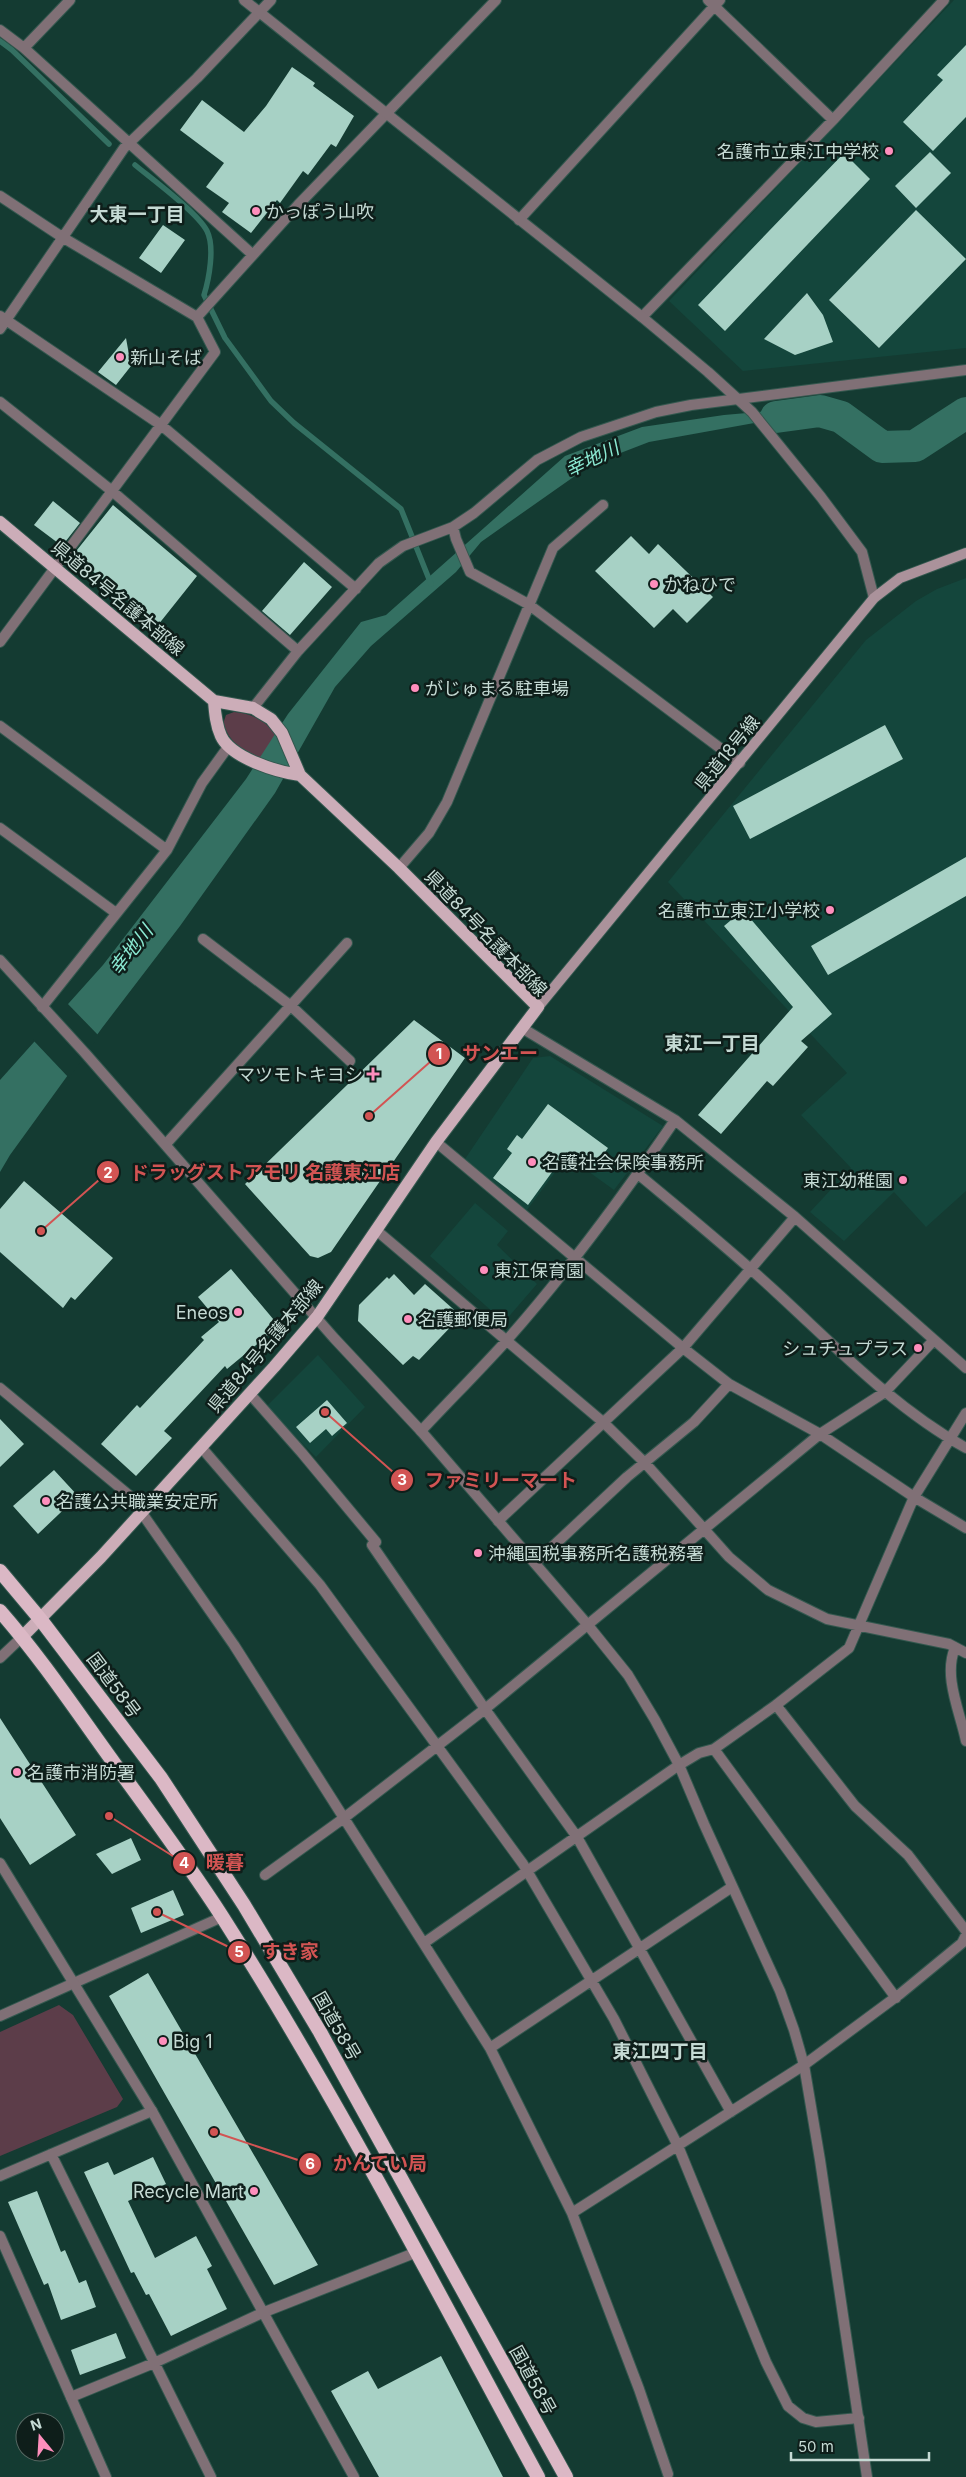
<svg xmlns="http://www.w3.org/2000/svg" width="966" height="2477" font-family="Inter,'Noto Sans JP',sans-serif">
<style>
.built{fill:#14463c}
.green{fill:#5c3d49}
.water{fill:#347062}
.pier{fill:#143b32}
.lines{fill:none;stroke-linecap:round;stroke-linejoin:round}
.stream{stroke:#347062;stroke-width:5.5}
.river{stroke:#347062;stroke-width:32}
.building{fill:#a7d1c5}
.minor-casing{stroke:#34584f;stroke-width:12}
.tertiary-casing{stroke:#34584f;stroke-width:12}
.secondary-casing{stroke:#34584f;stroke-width:12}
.primary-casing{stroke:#34584f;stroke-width:14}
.trunk-casing{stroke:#34584f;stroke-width:16}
.minor{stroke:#807076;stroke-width:10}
.tertiary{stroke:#807076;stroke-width:10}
.secondary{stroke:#ab929b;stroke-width:10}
.primary{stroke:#ccadb8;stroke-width:12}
.trunk{stroke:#dbb8c5;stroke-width:14}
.poi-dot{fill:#fe8ebc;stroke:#0e1e1a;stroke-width:2}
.labels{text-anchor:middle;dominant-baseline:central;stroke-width:5;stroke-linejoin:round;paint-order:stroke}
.poi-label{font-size:18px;fill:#c5dad4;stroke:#0e1e1a;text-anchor:start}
.street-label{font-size:18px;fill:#c5dad4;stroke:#0e1e1a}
.neighbourhood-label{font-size:19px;font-weight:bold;fill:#c5dad4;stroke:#0e1e1a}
.water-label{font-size:19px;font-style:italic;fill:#8bead3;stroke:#0e1e1a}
.leader{fill:none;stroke:#d25453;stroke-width:2}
.callout-dot{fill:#d25453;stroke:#0e1e1a;stroke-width:2}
.mark-label{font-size:15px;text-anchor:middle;font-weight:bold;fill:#fff}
.callout-label{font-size:19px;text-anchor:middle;font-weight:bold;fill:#d25453;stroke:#0e1e1a;stroke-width:5;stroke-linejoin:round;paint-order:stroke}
</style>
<rect width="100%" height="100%" fill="#143b32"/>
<path class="built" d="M954,0H966V348L743,371L669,301Z
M966,578V1191L926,1227L894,1192L844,1241L810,1212L851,1168L801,1115L847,1073L668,882L866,640L916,601L937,589Z
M550,1056L663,1126L614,1190L567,1156L527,1210L465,1159L533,1058Z
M475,1203L508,1231L497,1245L537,1284L504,1322L430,1256Z
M318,1355L365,1407L316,1457L266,1407Z"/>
<path class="green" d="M234,712C252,713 268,722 277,737L266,760C244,754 231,744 223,724L226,715Z
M59,2005L73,2015L123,2099L117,2107L0,2156V2032Z"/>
<path class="water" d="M795,409L820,411L649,442L592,464L481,542L456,572L371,646L335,687L275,793L180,926L102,1028L10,1155L0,1172V1080L103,965L246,779L288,714L361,622L386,615L565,456L642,427L724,415Z"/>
<path class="pier" d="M66,1002L99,1036L69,1078L33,1040Z"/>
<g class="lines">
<path class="stream" d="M0,41L12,50L109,144
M135,165C152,179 198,213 207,231C215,247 209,279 204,295L225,338L271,401L294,423L401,509L431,584"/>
<path class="river" d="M776,417L820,411L841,417L882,447L915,446L966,413"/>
</g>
<path class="building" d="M966,45V117L933,151L903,122L943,80L937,75Z
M292,67L315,83L313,86L354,116L336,147L331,144L308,175L303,171L280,203L277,200L251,233L222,212L229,203L206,187L224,163L180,130L202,100L244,132L266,106Z
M930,152L951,173L916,208L895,186Z
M844,153L870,179L725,331L698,305Z
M916,210L966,259L879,348L829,300Z
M163,225L185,240L161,273L139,258Z
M807,293L823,315L833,342L795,355L764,339Z
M126,338L131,366L116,385L98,372Z
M53,501L80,523L62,546L34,525Z
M113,505L197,576L158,625L73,555Z
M631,536L649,554L658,544L713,597L687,623L673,609L654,628L595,571Z
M304,562L332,587L290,635L262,611Z
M885,725L903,759L750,839L733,806Z
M966,857V896L828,975L811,946Z
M743,910L832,1014L801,1041L808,1047L773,1086L767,1081L721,1134L698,1115L793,1007L724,926Z
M414,1020L465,1058L331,1252L318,1258L310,1256L245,1184Z
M548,1104L608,1148L591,1172L566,1153L528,1205L493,1178L512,1153L507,1149L517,1135L522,1139Z
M24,1181L113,1258L75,1300L71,1297L63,1308L0,1252V1209Z
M231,1269L279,1326L227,1369L225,1366L164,1431L172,1438L136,1476L101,1444L137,1405L140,1408L204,1340L201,1337L219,1322L198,1297Z
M394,1274L414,1295L425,1284L461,1316L419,1360L413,1356L403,1365L358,1321L359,1305L387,1277L389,1279Z
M327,1400L347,1423L332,1436L326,1429L310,1443L296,1427Z
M0,1419L24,1444L0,1467Z
M54,1470L78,1496L38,1534L13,1506Z
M0,1718L76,1835L30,1865L0,1818Z
M131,1838L141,1860L112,1874L96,1854Z
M173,1890L184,1915L141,1933L131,1908Z
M148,1973L318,2265L274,2285L109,1996Z
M153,2157L166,2184L128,2201L155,2258L196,2236L212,2266L207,2269L227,2309L171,2336L149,2294L146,2295L134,2272L131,2273L84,2172L108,2162L114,2175Z
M37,2191L61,2252L65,2250L79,2283L86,2280L96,2307L61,2320L48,2283L44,2285L8,2202Z
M116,2333L126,2358L80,2375L71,2350Z
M441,2356L503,2477H379L331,2391L368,2371L378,2389Z"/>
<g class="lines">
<g class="minor-casing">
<path id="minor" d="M708,0L833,120
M0,30L24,48L253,255
M24,48L70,0
M0,196L62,237L197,317L215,352L0,642
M519,220L720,0
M0,316L161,425L356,589
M197,317L298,205L496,0
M642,317L833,120L944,0
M0,329L124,148L197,78L271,0
M0,402L112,491L298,651
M453,527L456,539L470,572L528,604L740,763
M253,708L298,651L379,563L403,546L453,527L474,513L537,460L581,437L656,412L691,405L966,370
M0,726L167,850
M0,828L116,913
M399,868L429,833L447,802L553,548L603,505
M203,939L291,1006L350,1061
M42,1007L167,850L202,783L228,747
M522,1028L675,1120L795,1217L966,1368
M436,1142L683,1348L729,1384L820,1434L914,1497L966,1528
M166,1144L347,943
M638,1174C685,1213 732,1251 776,1292C836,1347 894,1408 966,1448
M376,1230L604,1423L646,1464L729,1557L768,1590L827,1619L949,1644L966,1653
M0,1388L130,1496L234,1645L490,2048L572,2213L639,2389L668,2474
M250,1394L302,1453L376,1542
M421,1431C449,1401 479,1371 507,1340C568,1271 623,1196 675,1120
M201,1447L320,1585L523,1864L614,2019L678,2146L766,2362L788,2406L803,2418L816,2422L859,2418
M498,1521L683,1348L795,1217
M372,1545L485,1709L577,1837L731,2112
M535,1563L627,1477L694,1422L729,1384
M955,1648C943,1676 960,1712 966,1741
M776,1705L855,1806L908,1855L966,1931
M714,1749L896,1998
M265,1875L344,1818L485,1709L820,1434L885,1392L933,1341
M424,1943L679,1765L699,1753L714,1749L776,1705L849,1648L914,1497L966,1413
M0,2016L222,1917
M490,2048L732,1887
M51,2154L211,2477
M0,2176L152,2111
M572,2213L804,2065L900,1994L962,1943L966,1935
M71,2397L154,2363L262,2313L417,2252"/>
</g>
<g class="tertiary-casing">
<path id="tertiary" d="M244,0L642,317L708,372L752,412L821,497L862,552L874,598
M0,960L85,1053L334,1338L421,1431L587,1624L628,1675L655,1720L679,1765L704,1824L780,1991L794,2030L804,2065L820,2160L867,2477
M0,1658L22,1637
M0,1863L152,2111L354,2477
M0,2236L106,2477"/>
</g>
<g class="secondary-casing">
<path id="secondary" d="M538,1007L874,598L900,578L966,553"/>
</g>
<g class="primary-casing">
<path id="primary" d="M0,522L214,701L253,708L271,719L282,733L300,775L399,868L538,1007L436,1142L317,1317L274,1367L101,1557L22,1637
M214,701C215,713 216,725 221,736C231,758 277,772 300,775"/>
</g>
<g class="trunk-casing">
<path id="trunk" d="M0,1571L41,1620L161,1778L244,1905L320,2032L566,2477
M0,1611C42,1659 77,1712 114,1763C151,1814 189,1865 223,1918C338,2099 436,2289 538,2477"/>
</g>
<use href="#minor" class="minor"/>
<use href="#tertiary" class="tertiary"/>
<use href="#secondary" class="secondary"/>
<use href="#primary" class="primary"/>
<use href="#trunk" class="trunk"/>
</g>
<g class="poi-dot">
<circle cx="889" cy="151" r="5"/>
<circle cx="256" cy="211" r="5"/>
<circle cx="120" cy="357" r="5"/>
<circle cx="654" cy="584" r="5"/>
<circle cx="415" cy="688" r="5"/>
<circle cx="830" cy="910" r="5"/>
<path d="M370.5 1066.5h5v5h5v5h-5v5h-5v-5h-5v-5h5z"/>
<circle cx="532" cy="1162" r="5"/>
<circle cx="903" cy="1180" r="5"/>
<circle cx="484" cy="1270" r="5"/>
<circle cx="238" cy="1312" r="5"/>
<circle cx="408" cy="1319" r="5"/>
<circle cx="918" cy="1348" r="5"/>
<circle cx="46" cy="1501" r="5"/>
<circle cx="478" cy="1553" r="5"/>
<circle cx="17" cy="1772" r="5"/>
<circle cx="163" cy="2041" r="5"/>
<circle cx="254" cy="2191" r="5"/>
</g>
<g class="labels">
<g class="poi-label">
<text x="879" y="151" text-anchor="end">名護市立東江中学校</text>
<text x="266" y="211">かっぽう山吹</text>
<text x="130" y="357">新山そば</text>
<text x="664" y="584">かねひで</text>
<text x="425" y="688">がじゅまる駐車場</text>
<text x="820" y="910" text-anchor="end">名護市立東江小学校</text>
<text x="363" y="1074" text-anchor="end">マツモトキヨシ</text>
<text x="542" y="1162">名護社会保険事務所</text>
<text x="893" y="1180" text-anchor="end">東江幼稚園</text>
<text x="494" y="1270">東江保育園</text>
<text x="228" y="1312" text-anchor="end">Eneos</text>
<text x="418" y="1319">名護郵便局</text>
<text x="908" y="1348" text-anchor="end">シュチュプラス</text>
<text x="56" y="1501">名護公共職業安定所</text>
<text x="488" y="1553">沖縄国税事務所名護税務署</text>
<text x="27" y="1772">名護市消防署</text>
<text x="173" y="2041">Big 1</text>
<text x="244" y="2191" text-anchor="end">Recycle Mart</text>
</g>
<g class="street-label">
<text transform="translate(118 598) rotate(40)">県道84号名護本部線</text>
<text transform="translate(727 753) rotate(-51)">県道18号線</text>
<text transform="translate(486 933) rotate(46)">県道84号名護本部線</text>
<text transform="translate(265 1346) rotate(-50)">県道84号名護本部線</text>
<text transform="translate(114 1685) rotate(53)">国道58号</text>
<text transform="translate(337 2026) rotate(60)">国道58号</text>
<text transform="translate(533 2380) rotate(61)">国道58号</text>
</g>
<g class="neighbourhood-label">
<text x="137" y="214">大東一丁目</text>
<text x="712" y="1043">東江一丁目</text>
<text x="660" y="2051">東江四丁目</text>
</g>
<g class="water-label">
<text transform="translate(592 459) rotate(-26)">幸地川</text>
<text transform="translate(131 950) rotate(-52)">幸地川</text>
</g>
</g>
<path class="leader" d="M369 1116L439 1054M41 1231L108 1172M325 1412L402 1480M109 1816L184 1863M157 1912L239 1952M214 2132L310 2164"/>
<g class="callout-dot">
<circle cx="369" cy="1116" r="5"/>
<circle cx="41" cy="1231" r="5"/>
<circle cx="325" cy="1412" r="5"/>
<circle cx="109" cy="1816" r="5"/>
<circle cx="157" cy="1912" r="5"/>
<circle cx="214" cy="2132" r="5"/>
<circle cx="439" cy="1054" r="12"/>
<circle cx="108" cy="1172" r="12"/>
<circle cx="402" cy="1480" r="12"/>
<circle cx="184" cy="1863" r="12"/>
<circle cx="239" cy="1952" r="12"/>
<circle cx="310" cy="2164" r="12"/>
</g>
<g class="mark-label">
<text x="439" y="1059">1</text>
<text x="108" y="1178">2</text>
<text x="402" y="1485">3</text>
<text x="184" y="1868">4</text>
<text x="239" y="1957">5</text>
<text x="310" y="2169">6</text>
</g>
<g class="callout-label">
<text x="500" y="1060">サンエー</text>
<text x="265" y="1179">ドラッグストアモリ 名護東江店</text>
<text x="501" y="1487">ファミリーマート</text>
<text x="225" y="1869">暖暮</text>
<text x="290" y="1958">すき家</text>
<text x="380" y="2170">かんてい局</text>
</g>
<g transform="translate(40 2437) rotate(342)"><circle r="24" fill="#0e1e1a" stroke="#576964"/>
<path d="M0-4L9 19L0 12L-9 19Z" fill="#fe8ebc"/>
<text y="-8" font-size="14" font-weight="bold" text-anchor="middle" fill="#c5dad4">N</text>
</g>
<path d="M791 2452v8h138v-8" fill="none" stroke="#c5dad4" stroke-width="2.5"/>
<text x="798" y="2452" font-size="15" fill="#c5dad4" stroke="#0e1e1a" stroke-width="4" paint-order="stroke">50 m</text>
</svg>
